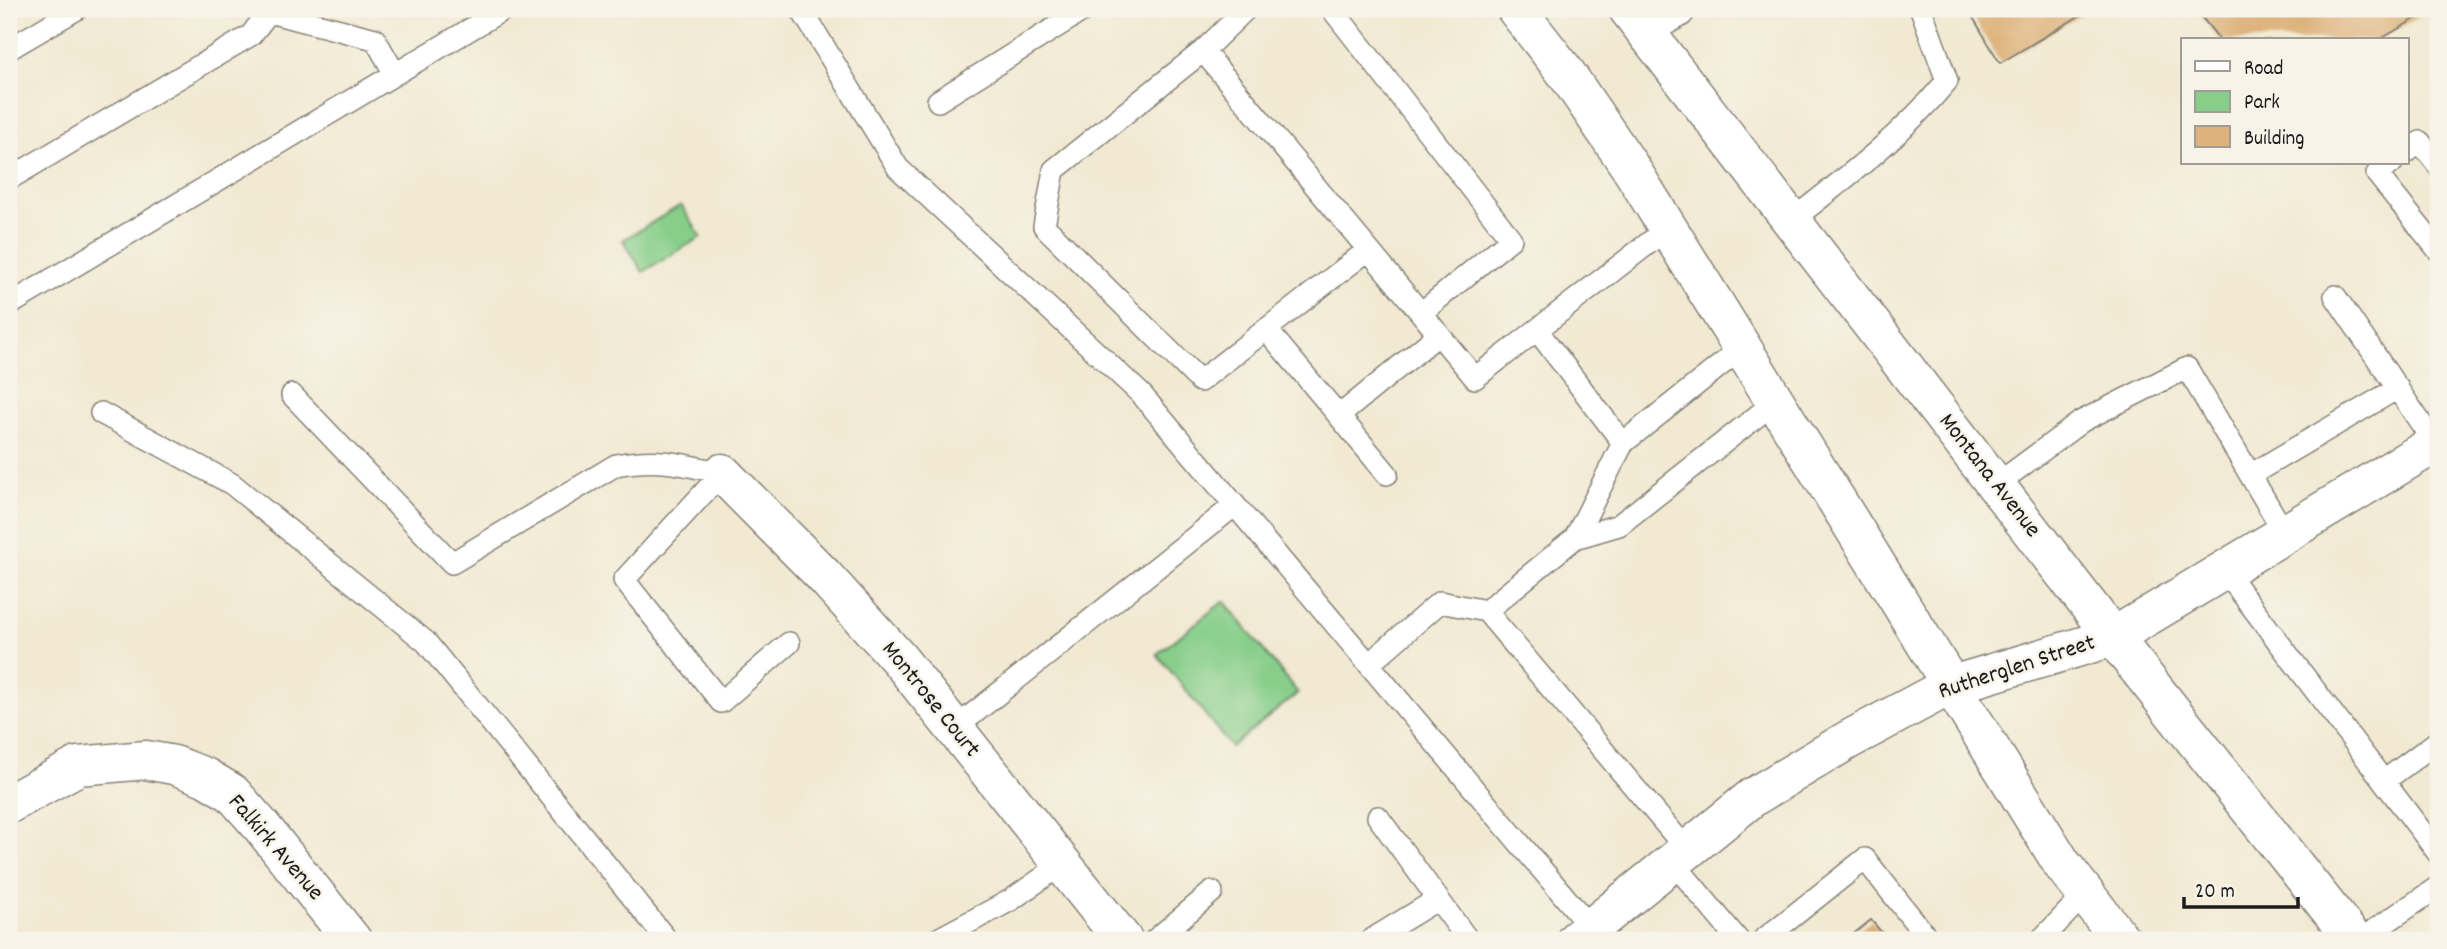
<svg xmlns="http://www.w3.org/2000/svg" width="2447" height="949" font-family="Dekko,sans-serif">
<style>
.green{fill:#86ce89;stroke:#517552;stroke-width:2}
.building{fill:#deb27c}
.lines{fill:none;stroke-linecap:round;stroke-linejoin:round}
.lane-casing{stroke:#868277;stroke-width:24}
.street-casing{stroke:#868277;stroke-width:41}
.highway-casing{stroke:#868277;stroke-width:41}
.lane{stroke:#fff;stroke-width:21}
.street{stroke:#fff;stroke-width:38}
.highway{stroke:#fff;stroke-width:38}
.labels{text-anchor:middle;dominant-baseline:central;stroke-width:5;stroke-linejoin:round;paint-order:stroke}
.street-label{font-size:24px;fill:#1c1c1c;stroke:#f7f3e8}
</style>
<rect width="100%" height="100%" fill="#f7f3e8"/>
<filter id="ink" filterUnits="userSpaceOnUse"><feTurbulence type="fractalNoise" baseFrequency=".0143" numOctaves="2"/><feDisplacementMap in="SourceGraphic" scale="14" xChannelSelector="R" yChannelSelector="G"/><feConvolveMatrix kernelMatrix="1 2 1 2 8 2 1 2 1" color-interpolation-filters="sRGB"/></filter>
<filter id="wash" filterUnits="userSpaceOnUse"><feTurbulence type="fractalNoise" baseFrequency=".00686" numOctaves="4" result="noise"/><feDisplacementMap in="SourceGraphic" scale="28" xChannelSelector="R" yChannelSelector="G"/><feGaussianBlur stdDeviation="1.57" result="paint"/><feColorMatrix in="noise" values="0 0 0 0 0 0 0 0 0 0 0 0 0 0 0 0 0 1.4 0 .05"/><feComposite in="paint" operator="in"/></filter>
<g filter="url(#wash)">
<rect width="100%" height="100%" fill="#f1e9d2"/>
<path class="green" d="M681,205L701,237L643,272L623,240Z
M1224,601L1298,693L1231,747L1157,654Z"/>
<g id="blocks">
<path class="building" d="M1968,9H2091L2000,63Z
M2195,9H2432L2379,40H2220Z
M1871,920L1888,940H1846Z"/>
</g>
</g>
<g filter="url(#ink)">
<use href="#blocks" fill-opacity="0" stroke="#868277" stroke-width="2"/>
<g class="lines">
<g class="lane-casing">
<path id="lane" d="M257,9L375,39L395,74
M801,9L898,168L1142,395L1591,928
M1246,9L1203,51L1475,378L1668,228
M1332,9L1511,239L1421,313
M9,49L77,9
M1203,51L1054,170L1044,226L1200,381L1368,250
M938,101L1085,9
M2407,152L2420,142L2438,165
M2392,163L2377,174L2438,250
M9,179L251,35L269,12
M1792,220C1847,177 1902,135 1947,81L1921,9
M2335,296L2435,444
M9,305L504,9
M1266,329L1339,416L1439,334
M1537,330L1623,443
M292,395L452,563L616,465C659,457 681,464 722,473L624,580L721,702L789,643
M101,413L232,484L426,642L667,940
M1339,416L1387,474
M2250,475L2398,388
M1996,485L2082,421L2187,368L2285,534
M1575,538L1623,443L1742,348
M2224,570L2438,853
M1369,664L1440,602L1486,611
M954,729L1235,505
M2384,781L2438,741
M1378,817L1468,940
M1688,851L1486,611L1575,538L1619,525L1775,402
M1673,862L1738,940
M936,940L1011,900L1061,865
M1155,940L1212,892
M1371,940L1438,899
M1763,940L1865,859L1929,940
M2041,940L2085,894
M2360,940L2438,887"/>
</g>
<g class="street-casing">
<path id="street" d="M1644,27L1676,9
M722,473L823,575L899,659L1123,940
M9,804L78,766L146,760L174,765L205,777L232,793L262,827L352,940
M1576,940L1753,797L1848,740L1949,686L2113,637L2438,442"/>
</g>
<g class="highway-casing">
<path id="highway" d="M1516,9L1566,73L1630,167L2062,864L2121,940
M1628,9L2113,637L2354,940"/>
</g>
<use href="#lane" class="lane"/>
<use href="#street" class="street"/>
<use href="#highway" class="highway"/>
</g>
</g>
<g class="labels">
<g class="street-label">
<text transform="translate(1989 476) rotate(52)">Montana Avenue</text>
<text transform="translate(2017 668) rotate(-18)">Rutherglen Street</text>
<text transform="translate(930 700) rotate(51)">Montrose Court</text>
<text transform="translate(275 848) rotate(49)">Falkirk Avenue</text>
</g>
</g>
<rect width="2447" height="949" fill="none" stroke="#f7f3e8" stroke-width="35"/>
<rect x="2181" y="38" width="228" height="126" fill="#f7f3e8" stroke="#9f9d96" stroke-width="2"/>
<rect x="2195" y="61" width="35" height="10" fill="#ffffff" stroke="#9f9d96" stroke-width="2"/>
<text x="2244" y="74" font-size="21" fill="#1c1c1c">Road</text>
<rect x="2195" y="91" width="35" height="21" fill="#86ce89" stroke="#9f9d96" stroke-width="2"/>
<text x="2244" y="108" font-size="21" fill="#1c1c1c">Park</text>
<rect x="2195" y="126" width="35" height="21" fill="#deb27c" stroke="#9f9d96" stroke-width="2"/>
<text x="2244" y="144" font-size="21" fill="#1c1c1c">Building</text>
<path d="M2184 897v10h114v-10" fill="none" stroke="#1c1c1c" stroke-width="3.5"/>
<text x="2195" y="897" font-size="21" fill="#1c1c1c" stroke="#f7f3e8" stroke-width="5" paint-order="stroke">20 m</text>
</svg>
